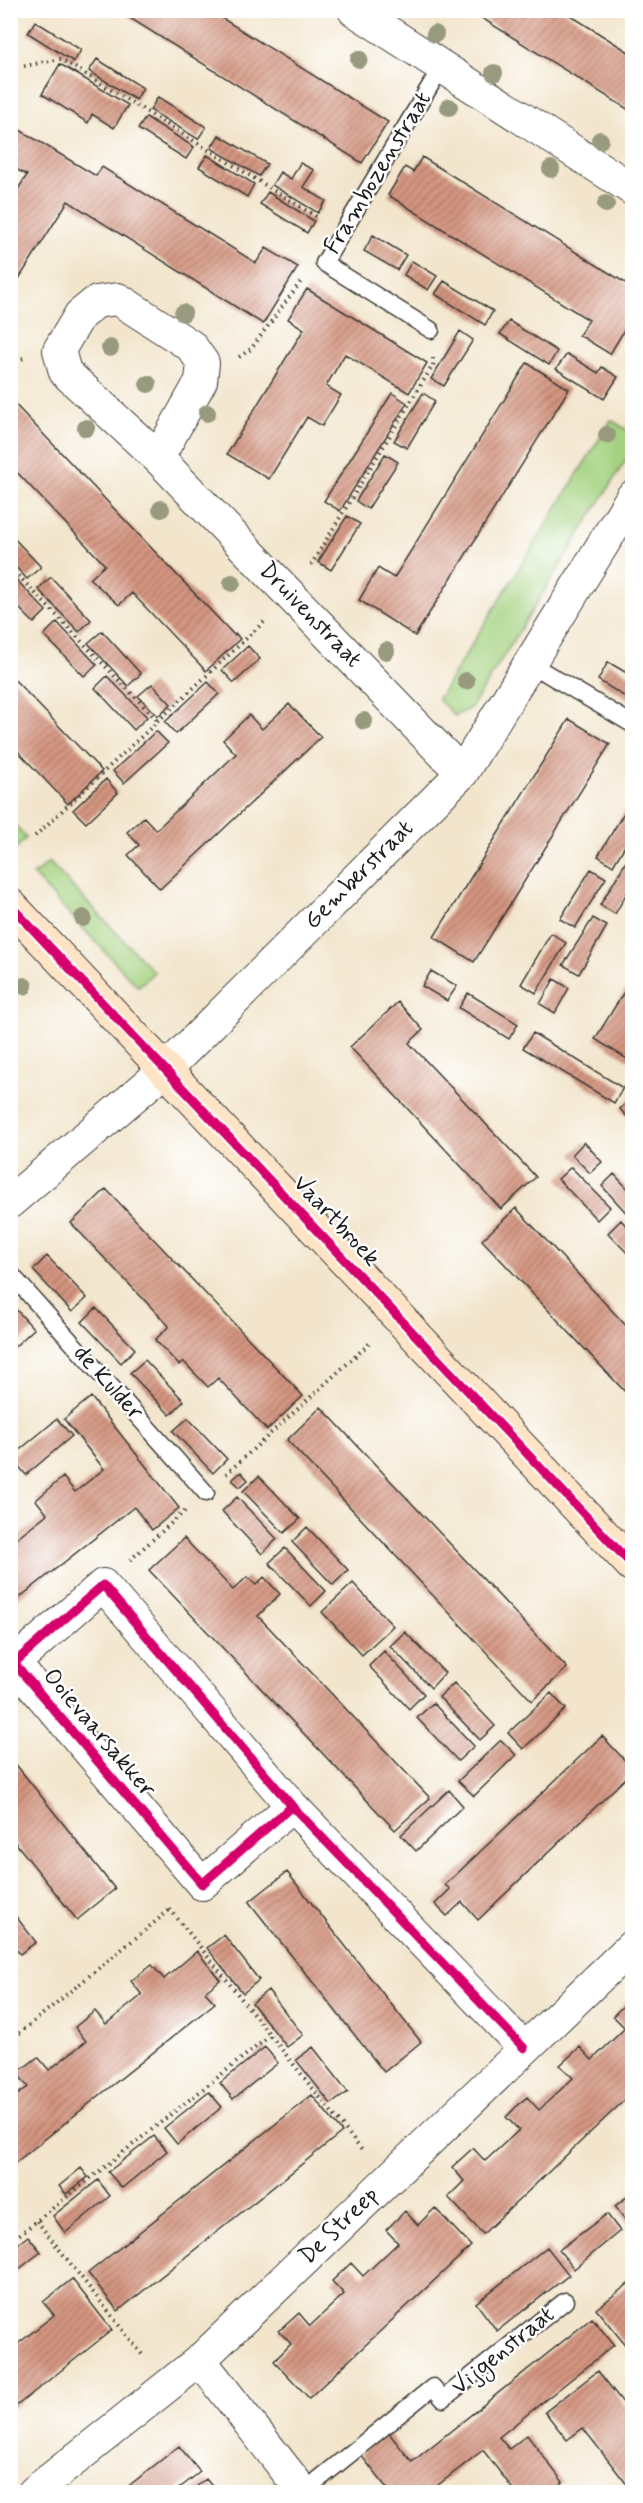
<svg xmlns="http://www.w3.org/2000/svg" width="643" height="2503" font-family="Mynerve,sans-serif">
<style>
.green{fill:#a4d280;stroke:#60774e;stroke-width:1.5}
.building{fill:url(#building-hatch)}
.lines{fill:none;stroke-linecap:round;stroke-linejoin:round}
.lane-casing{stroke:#3c3a36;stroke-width:19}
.street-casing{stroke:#3c3a36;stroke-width:34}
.secondary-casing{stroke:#3c3a36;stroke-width:35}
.path{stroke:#3c3a36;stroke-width:4;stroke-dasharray:1.5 4.5;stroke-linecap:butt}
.lane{stroke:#fff;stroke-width:16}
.street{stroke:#fff;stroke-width:32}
.secondary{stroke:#fee4c6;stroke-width:33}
.cycleway-casing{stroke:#fff;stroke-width:13}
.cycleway{stroke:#d6006c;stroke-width:9}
.tree{fill:#979a7e}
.labels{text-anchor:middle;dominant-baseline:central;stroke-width:5;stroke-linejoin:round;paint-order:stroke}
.street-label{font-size:24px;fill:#1c1c1c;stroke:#fff}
</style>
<defs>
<pattern id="building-hatch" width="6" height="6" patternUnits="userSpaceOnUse" patternTransform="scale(1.5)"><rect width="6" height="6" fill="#d49580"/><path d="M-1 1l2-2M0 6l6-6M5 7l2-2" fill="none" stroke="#ab7968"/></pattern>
</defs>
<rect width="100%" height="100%" fill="#fff"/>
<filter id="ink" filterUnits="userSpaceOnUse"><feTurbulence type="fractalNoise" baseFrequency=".0167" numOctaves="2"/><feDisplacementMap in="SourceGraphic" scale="12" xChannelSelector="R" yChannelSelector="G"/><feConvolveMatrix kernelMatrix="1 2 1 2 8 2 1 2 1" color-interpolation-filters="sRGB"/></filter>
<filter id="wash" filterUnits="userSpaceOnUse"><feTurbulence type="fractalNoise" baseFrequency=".008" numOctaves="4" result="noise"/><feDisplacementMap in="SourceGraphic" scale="24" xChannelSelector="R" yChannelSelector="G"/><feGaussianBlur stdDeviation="1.35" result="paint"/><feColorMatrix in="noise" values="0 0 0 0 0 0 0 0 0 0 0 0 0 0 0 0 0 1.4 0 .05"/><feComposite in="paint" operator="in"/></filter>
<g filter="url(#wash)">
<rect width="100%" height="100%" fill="#f2e5cc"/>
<path class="green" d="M611,420L632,433V450L472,707L455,716L438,699Z
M11,821L26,838L12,852L10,851Z
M49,862L154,972L138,987L33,875Z"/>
<g id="blocks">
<path class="building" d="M10,10L20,11L13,24L10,23Z
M117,10H209L388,122L362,163Z
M469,10H562L603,36L632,54V112Z
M35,21L81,50L74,62L28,33Z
M97,59L143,88L136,100L89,71Z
M60,64L128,105L114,128L92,114L88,123L42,94Z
M158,97L206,127L198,139L150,110Z
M146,117L194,147L186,159L138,129Z
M10,124L96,176L102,167L256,263L266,248L298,267L263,324L68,201L10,293V202L27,175L10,166Z
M219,135L267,164L259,176L211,148Z
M207,155L254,184L247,197L199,167Z
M422,157L632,287V317L610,354L579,335L589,320L388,195L405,167L413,172Z
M300,163L314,170L303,187L326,201L318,213L272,185L280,172L291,179Z
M268,192L314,221L307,233L260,204Z
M373,235L406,255L397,270L364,251Z
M412,261L437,276L428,290L404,275Z
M444,281L493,311L485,325L435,294Z
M307,289L427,363L409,393L345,354L326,386L341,395L322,426L307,417L269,479L227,454L304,329L288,319Z
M509,321L557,351L549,365L500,334Z
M460,331L473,340L444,386L431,379Z
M567,354L598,373L602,367L618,377L604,399L556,369Z
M527,363L569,389L415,636L359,600L378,568L394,578Z
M392,393L407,403L340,511L324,501Z
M423,393L435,401L407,448L394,441Z
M10,399L234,635L236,634L240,639L206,671L132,593L119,605L90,579L105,565L10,465Z
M385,454L398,462L368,509L356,501Z
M347,516L360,524L331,570L318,562Z
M10,534L41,567L27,579L10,561Z
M10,573L46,611L34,623L10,599Z
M51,577L91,620L79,632L38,589Z
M57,622L97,665L84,676L44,635Z
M102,631L141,674L128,686L88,643Z
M248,646L260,659L234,683L222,670Z
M608,662L632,676V696L630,700L598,680Z
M10,675L102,771L68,804L10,743Z
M107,676L147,717L134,730L95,688Z
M208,682L219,694L176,734L165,722Z
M152,684L171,704L158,716L138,696Z
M289,704L321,737L160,889L128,855L139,845L127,832L144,817L156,830L236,754L223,740L249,715L262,729Z
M569,719L610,744L474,962L434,937Z
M156,731L168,743L124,783L113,771Z
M106,779L118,793L86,823L73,810Z
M628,806L632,809V834L613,866L598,856Z
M630,855L632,856V884L615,914L600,905Z
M591,869L606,878L575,928L560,919Z
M593,918L607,926L579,974L563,965Z
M551,933L566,943L536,993L521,984Z
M431,971L457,986L447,1001L422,986Z
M554,979L569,988L555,1013L540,1004Z
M632,979V1062L595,1039Z
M468,993L518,1024L509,1039L459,1008Z
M398,1002L423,1030L409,1043L536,1177L501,1209L350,1047Z
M533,1033L623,1088L614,1103L523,1048Z
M632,1097V1122L620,1109Z
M584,1142L602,1162L590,1173L572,1155Z
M571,1167L610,1207L597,1220L558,1179Z
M614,1174L632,1193V1219L602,1186Z
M106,1189L303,1396L267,1430L218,1378L208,1387L183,1361L179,1365L155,1340L169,1326L71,1223Z
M516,1208L632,1332V1399L482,1240Z
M621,1220L632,1232V1258L608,1233Z
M47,1256L87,1298L72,1312L33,1270Z
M10,1303L34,1329L10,1351Z
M96,1308L135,1349L121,1363L82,1322Z
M145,1360L184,1401L170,1415L130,1373Z
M91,1397L179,1508L152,1530L134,1507L10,1605V1543L47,1514L36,1500L63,1477L75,1492L104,1469L64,1419Z
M321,1407L567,1668L532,1701L287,1440Z
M188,1418L227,1459L213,1473L173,1431Z
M57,1419L72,1436L26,1475L11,1457Z
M241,1472L248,1480L240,1487L232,1480Z
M259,1476L300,1519L284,1533L243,1491Z
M237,1497L277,1539L262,1554L222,1511Z
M307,1527L348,1570L333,1585L292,1542Z
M184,1538L233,1590L247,1577L256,1585L264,1577L280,1594L258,1616L430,1798L395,1830L149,1570Z
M285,1548L326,1591L311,1606L269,1563Z
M353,1583L393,1626L362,1655L322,1612Z
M405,1632L445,1673L431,1688L390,1646Z
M384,1651L424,1694L409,1709L369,1666Z
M454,1683L495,1726L480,1740L439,1697Z
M551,1693L566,1709L523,1749L508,1733Z
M433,1703L474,1746L458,1761L417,1718Z
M602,1736L632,1768V1772L478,1920L462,1902L447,1916L435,1904L450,1889L445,1885Z
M501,1740L516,1755L474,1796L458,1781Z
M10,1757L115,1889L77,1920L10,1836Z
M449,1790L463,1806L416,1851L401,1835Z
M287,1872L421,2042L384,2072L249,1902Z
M10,1909L36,1942L20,1954L10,1942Z
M224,1935L259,1980L243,1993L207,1948Z
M197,1951L220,1980L205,1992L215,2003L10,2167V2100L28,2087L17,2073L38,2057L49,2070L86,2041L75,2027L95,2011L106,2024L142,1995L131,1981L152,1965L164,1979Z
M268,1990L303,2035L287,2047L252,2003Z
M632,1997V2093L483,2234L448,2197L464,2181L452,2167L473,2148L485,2161L519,2130L506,2117L516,2107L527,2097L539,2110L573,2078L560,2065L580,2047L592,2060L625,2028L613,2016Z
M265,2047L278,2063L233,2099L220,2083Z
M313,2047L348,2092L331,2104L296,2060Z
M209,2092L222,2107L177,2144L164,2128Z
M312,2095L342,2132L118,2311L88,2273Z
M154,2136L167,2151L122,2188L108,2172Z
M81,2168L88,2177L66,2194L59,2186Z
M98,2180L110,2196L65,2233L53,2216Z
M632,2193V2222L629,2225L615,2206Z
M435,2208L471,2246L309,2398L274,2361L291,2344L279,2331L299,2313L310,2326L344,2294L332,2281L351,2263L363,2276L398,2243L386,2230L405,2211L418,2225Z
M607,2214L620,2231L574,2269L559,2250Z
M28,2236L41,2252L10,2276V2250Z
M547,2247L569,2275L497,2331L476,2303Z
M72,2279L112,2330L10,2411V2350L54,2315L43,2302Z
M632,2281V2343L627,2347L596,2309Z
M592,2318L614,2345L499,2437L509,2449L527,2435L563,2482L550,2492H515L483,2450L429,2492H390L360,2454L388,2432L412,2462Z
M598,2371L632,2414V2491L583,2428L567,2440L545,2412Z
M179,2446L200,2472L186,2483L174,2492H121Z
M206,2479L217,2492H190Z"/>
</g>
</g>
<g filter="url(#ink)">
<use href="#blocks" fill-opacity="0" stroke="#3c3a36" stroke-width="1.5"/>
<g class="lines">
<g class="lane-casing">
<path id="lane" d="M431,330L324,263L442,66
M529,663L632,724
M10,1273L206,1493
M303,2492L433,2387L443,2399L565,2301"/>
</g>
<g class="street-casing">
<path id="street" d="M354,10L632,189
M158,458L65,372L59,350L80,315L96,302L118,299L191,346L203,363L201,381L158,458L462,773
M10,1202L166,1069L462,773L632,497
M292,1806L202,1884L14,1663L103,1585L292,1806L524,2048
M200,2360L303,2492
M34,2492L200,2360L632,1946"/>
</g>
<g class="secondary-casing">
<path id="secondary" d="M10,905L632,1565"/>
</g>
<path class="path" d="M24,66L61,59L317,217
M239,357L251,349L302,280
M10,361L24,358
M311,565L433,365V358
M10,567L158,721
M35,836L265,621
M226,1474L371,1342
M130,1560L185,1511
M170,1909L364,2153
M10,2041L172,1908
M37,2221L144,2357
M10,2242L271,2035"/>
<use href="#lane" class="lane"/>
<use href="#street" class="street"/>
<use href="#secondary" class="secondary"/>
<g class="cycleway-casing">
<path id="cycleway" d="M10,905L632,1565
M292,1806L202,1884L14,1663L103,1585L292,1806L524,2048"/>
</g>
<use href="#cycleway" class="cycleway"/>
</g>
<g class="tree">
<circle cx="435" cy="34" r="9"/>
<circle cx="359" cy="59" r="9"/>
<circle cx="494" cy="73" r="9"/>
<circle cx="449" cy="107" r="9"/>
<circle cx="600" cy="140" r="9"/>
<circle cx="551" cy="169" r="9"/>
<circle cx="606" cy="204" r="9"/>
<circle cx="183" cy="313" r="9"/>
<circle cx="110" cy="348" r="9"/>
<circle cx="148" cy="384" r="9"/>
<circle cx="207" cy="413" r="9"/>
<circle cx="86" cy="428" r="9"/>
<circle cx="607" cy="435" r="9"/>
<circle cx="161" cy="509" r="9"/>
<circle cx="232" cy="583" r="9"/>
<circle cx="386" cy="651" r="9"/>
<circle cx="466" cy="681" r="9"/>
<circle cx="364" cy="721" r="9"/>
<circle cx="83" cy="918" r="9"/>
<circle cx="24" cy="986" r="9"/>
</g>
</g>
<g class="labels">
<g class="street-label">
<text transform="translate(378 173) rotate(-59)">Frambozenstraat</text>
<text transform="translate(310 615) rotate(46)">Druivenstraat</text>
<text transform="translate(359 875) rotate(-45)">Gemberstraat</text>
<text transform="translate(336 1221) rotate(47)">Vaartbroek</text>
<text transform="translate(108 1383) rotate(48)">de Kulder</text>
<text transform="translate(99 1733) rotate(50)">Ooievaarsakker</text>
<text transform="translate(339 2226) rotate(-44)">De Streep</text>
<text transform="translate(503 2351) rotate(-39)">Vijgenstraat</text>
</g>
</g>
<rect width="643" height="2503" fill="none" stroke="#fff" stroke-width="36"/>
</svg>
